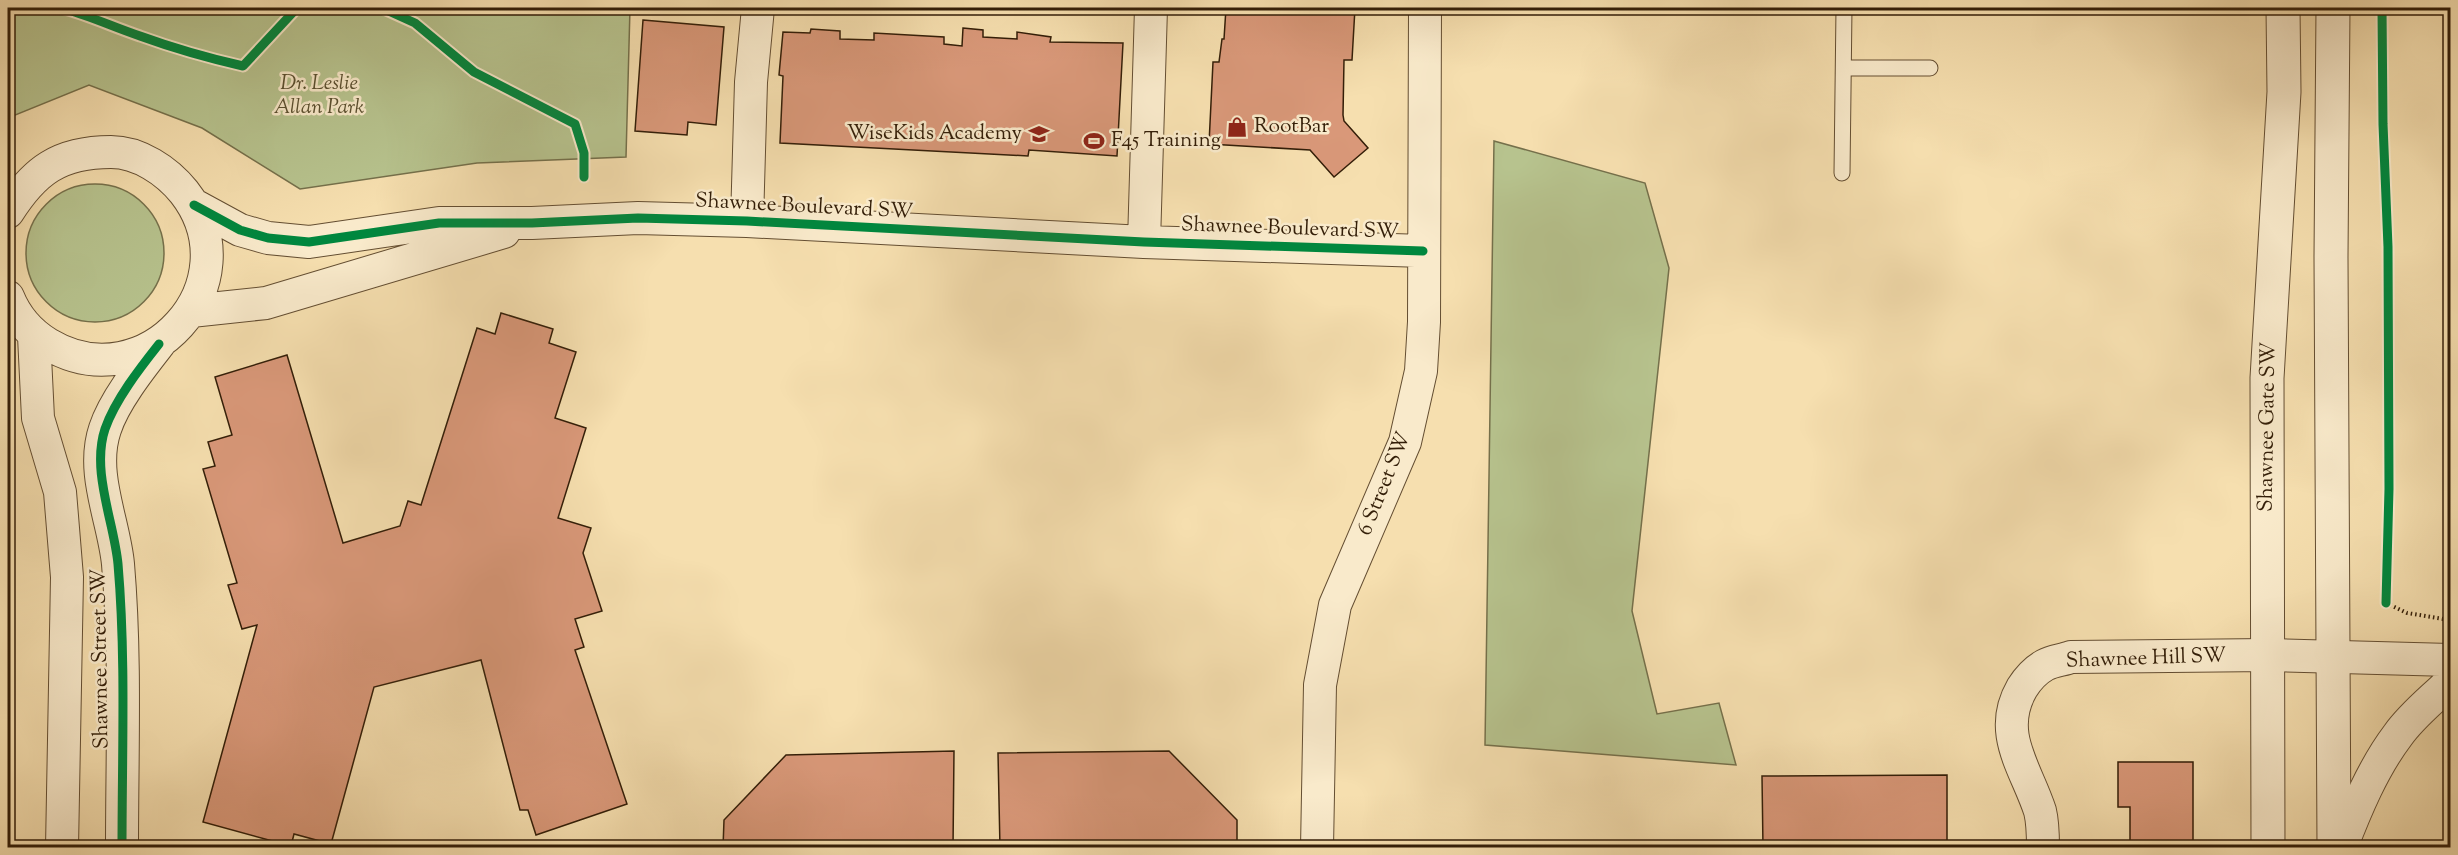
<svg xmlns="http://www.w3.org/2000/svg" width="2458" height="855" font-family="'Sorts Mill Goudy',serif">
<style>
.green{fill:#b7c38e;stroke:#75704b;stroke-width:1.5}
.building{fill:#d99879;stroke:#331e08;stroke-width:1.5}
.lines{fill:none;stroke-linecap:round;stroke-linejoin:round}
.service-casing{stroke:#644e32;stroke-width:17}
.minor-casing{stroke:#644e32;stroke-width:34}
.tertiary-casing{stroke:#644e32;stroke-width:35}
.path{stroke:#331e08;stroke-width:4;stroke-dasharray:1.5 3;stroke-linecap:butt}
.service{stroke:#f9eacb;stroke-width:15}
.minor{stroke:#f9eacb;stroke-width:32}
.tertiary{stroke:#f9eacb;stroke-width:33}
.cycleway-casing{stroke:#f9eacb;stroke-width:13}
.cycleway{stroke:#00873e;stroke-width:9}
.labels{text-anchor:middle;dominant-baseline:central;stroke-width:5;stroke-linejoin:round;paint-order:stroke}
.park-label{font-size:21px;font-style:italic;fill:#5b5030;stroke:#f9eacb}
.poi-label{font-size:21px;fill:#331e08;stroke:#f9eacb;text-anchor:start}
.street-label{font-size:21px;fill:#331e08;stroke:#f9eacb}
</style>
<rect width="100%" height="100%" fill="#f6dfaf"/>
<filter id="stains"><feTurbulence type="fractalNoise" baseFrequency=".00333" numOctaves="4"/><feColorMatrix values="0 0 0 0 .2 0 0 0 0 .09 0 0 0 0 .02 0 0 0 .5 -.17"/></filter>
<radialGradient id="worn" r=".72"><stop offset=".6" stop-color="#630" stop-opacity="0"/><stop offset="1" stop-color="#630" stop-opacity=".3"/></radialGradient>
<path class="green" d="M8,8H630L626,157L477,163L300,189L202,128L89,85L8,118Z
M1494,141L1645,183L1669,268L1632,611L1657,714L1719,703L1736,765L1485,745Z
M26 253a69 69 0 1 1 138 0a69 69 0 1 1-138 0Z"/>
<path class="building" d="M1226,8H1355L1352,60H1344L1343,115L1344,121L1368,148L1334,177L1310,150L1209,144L1213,62H1219L1222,39H1224Z
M643,20L724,27L716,125L688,122L687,135L635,131Z
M963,28L983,30V37L1017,39V32L1051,37L1050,42L1123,43L1117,156L1029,150L1028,156L780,143L783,76L779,75L783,32L810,33L811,29L840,31V39L874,40V33L944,37V44L962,46Z
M501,313L553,329L549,343L576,352L555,418L586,428L558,518L591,528L583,553L602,611L575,619L584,647L575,650L627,804L536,835L528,810H520L481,660L374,687L331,844L294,834L291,846L203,822L257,625L242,629L228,585L237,583L203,469L215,466L208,442L232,435L215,377L287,355L343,543L400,526L408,501L421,505L477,328L495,334Z
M954,751L953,848H723L724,820L786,755Z
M1169,751L1237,820V848H1000L998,753Z
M2118,762H2193V848H2130V807H2118Z
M1947,775V848H1763L1762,776Z
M1536,842L1586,843V848H1536Z"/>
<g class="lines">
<g class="service-casing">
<path id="service" d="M1844,68H1930
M1842,173L1844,8"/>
</g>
<g class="minor-casing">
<path id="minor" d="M194,205L240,230L268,238L309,242L439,223H532L638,218L747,221L1144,242L1423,251
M8,212C34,171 59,152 111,152C139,152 167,171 184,192C255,283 146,403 48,344C30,333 16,317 8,297
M747,221L751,82L758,8
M1144,242L1151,8
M191,311L266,303L504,232
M34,336L38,418L60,492L67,577L62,848
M122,848C122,753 126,658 118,564C114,521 90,473 105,429C114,401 141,367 159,344
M1317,848L1320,685L1335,605L1405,442L1421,371L1424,322L1425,8
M2043,848C2043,835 2043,823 2040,811C2026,768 1996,733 2022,688C2027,680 2036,670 2045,665C2052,661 2063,660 2071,657L2268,655L2450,660
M2341,848C2356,809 2373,768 2398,735C2412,715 2433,699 2450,682"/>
</g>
<g class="tertiary-casing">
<path id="tertiary" d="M2333,8L2331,257L2334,848
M2268,848L2267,378L2284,92L2283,8"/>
</g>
<path class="path" d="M2386,603L2407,613L2450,620"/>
<use href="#service" class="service"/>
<use href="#minor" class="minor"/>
<use href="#tertiary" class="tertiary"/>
<g class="cycleway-casing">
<path id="cycleway" d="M61,8C88,15 113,27 140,36C173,48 208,58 243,66L297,8
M382,8L415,23L474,72L575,124L584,153V177
M2382,8L2383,124L2388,247L2389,489L2386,603
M194,205L240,230L268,238L309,242L439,223H532L638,218L747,221L1144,242L1423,251
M122,848C122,753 126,658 118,564C114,522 91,471 105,429C115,400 140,368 159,344"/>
</g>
<use href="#cycleway" class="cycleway"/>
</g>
<defs>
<g id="shop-bare" transform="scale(1.62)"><path d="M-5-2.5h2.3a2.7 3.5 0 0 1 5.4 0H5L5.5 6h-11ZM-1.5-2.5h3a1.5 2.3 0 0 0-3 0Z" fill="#8f2418" stroke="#f9eacb" stroke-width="2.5" paint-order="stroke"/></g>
<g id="school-bare" transform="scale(1.62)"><path d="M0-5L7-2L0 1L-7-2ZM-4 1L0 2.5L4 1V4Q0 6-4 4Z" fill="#8f2418" stroke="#f9eacb" stroke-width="2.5" paint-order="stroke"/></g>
<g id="stadium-bare" transform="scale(1.62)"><path d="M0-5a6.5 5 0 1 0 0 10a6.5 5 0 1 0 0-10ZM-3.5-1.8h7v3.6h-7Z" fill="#8f2418" stroke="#f9eacb" stroke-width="2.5" paint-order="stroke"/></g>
</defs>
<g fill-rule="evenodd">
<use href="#shop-bare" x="1237" y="127"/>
<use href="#school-bare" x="1039" y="134"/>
<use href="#stadium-bare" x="1094" y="141"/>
</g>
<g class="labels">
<g class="park-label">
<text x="319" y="84">Dr. Leslie<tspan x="319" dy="24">Allan Park</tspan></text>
</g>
<g class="poi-label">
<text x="1254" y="127">RootBar</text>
<text x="1022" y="134" text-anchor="end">WiseKids Academy</text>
<text x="1111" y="141">F45 Training</text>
</g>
<g class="street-label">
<text transform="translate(804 207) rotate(3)">Shawnee Boulevard SW</text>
<text transform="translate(1290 229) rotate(2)">Shawnee Boulevard SW</text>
<text transform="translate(2268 427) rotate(-89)">Shawnee Gate SW</text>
<text transform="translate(1385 484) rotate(-68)">6 Street SW</text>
<text transform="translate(101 659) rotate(-91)">Shawnee Street SW</text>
<text transform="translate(2146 659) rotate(-2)">Shawnee Hill SW</text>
</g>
</g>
<rect width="2458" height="855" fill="none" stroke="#f6dfaf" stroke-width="30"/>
<rect x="9" y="9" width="2440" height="837" fill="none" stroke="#331e08" stroke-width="3"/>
<rect x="15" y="15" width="2428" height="825" fill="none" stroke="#331e08" stroke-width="1.5"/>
<rect width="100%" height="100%" filter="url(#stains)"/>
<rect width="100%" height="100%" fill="url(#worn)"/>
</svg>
